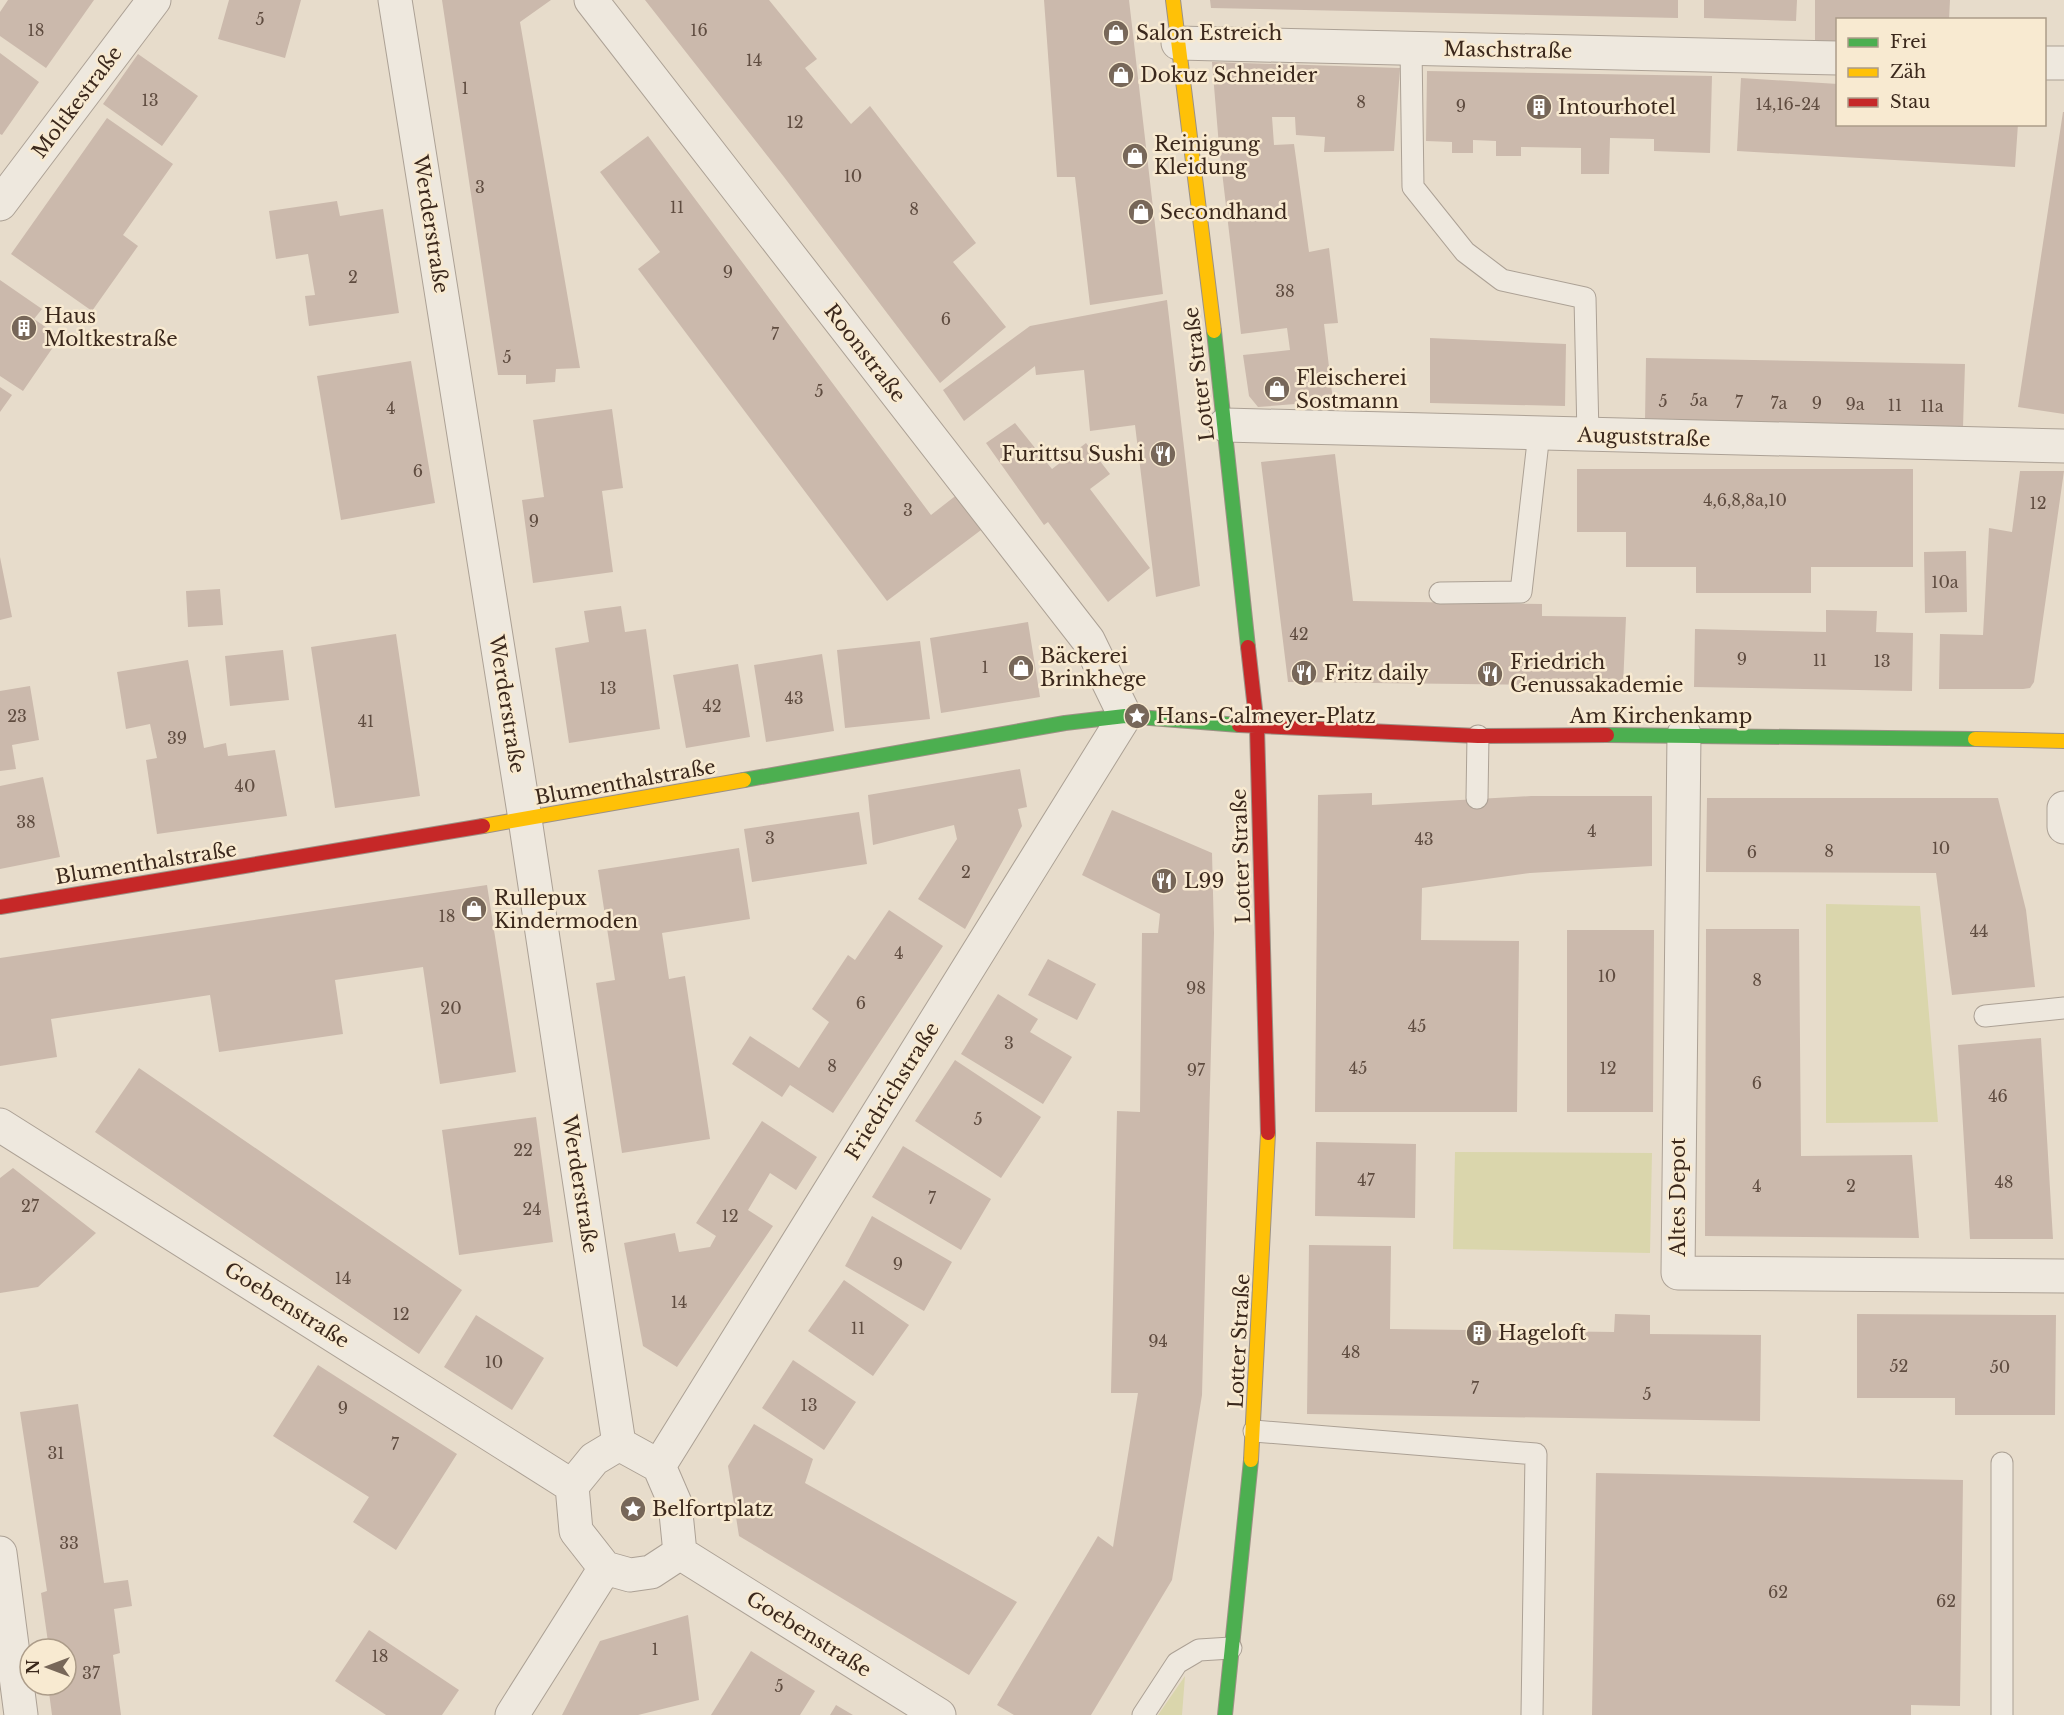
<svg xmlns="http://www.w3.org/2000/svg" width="2064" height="1715" font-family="'Libre Baskerville',serif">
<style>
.green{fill:#dad6ac}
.building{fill:#cbb9ac}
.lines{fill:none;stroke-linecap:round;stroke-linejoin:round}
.lane-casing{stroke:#aca195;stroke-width:23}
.street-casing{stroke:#aca195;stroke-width:35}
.fast-casing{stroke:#9c9185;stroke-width:16}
.slow-casing{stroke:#9c9185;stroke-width:16}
.jam-casing{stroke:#9c9185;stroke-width:16}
.lane{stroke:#eee8de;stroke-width:21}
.street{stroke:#eee8de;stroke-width:33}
.fast{stroke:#4caf50;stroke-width:14}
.slow{stroke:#ffc107;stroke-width:14}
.jam{stroke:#c62828;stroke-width:14}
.labels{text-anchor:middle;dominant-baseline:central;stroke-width:5;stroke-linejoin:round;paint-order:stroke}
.number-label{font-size:16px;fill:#5f4c40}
.poi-label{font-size:20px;fill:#3b281c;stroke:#f8ead1;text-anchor:start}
.street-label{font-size:20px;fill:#3b281c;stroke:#f8ead1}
</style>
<rect width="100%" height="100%" fill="#e7dccb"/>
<path class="green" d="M1826,904L1920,906L1938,1122L1826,1123Z
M1455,1152L1652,1153L1650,1253L1453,1249Z
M1185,1676L1182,1715H1158Z"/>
<path class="building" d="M8,0H94L46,68L0,36V12Z
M229,0H301L285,58L218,39Z
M442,0H551L520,22L580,368L556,369L555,382L526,384V375H498Z
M645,0H769L817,59L805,68L851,124L870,106L976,243L953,262L1006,327L940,383L784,177Z
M1044,0H1129L1163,294L1090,305L1075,177H1057Z
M1210,0H1678V18L1211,8Z
M1704,0H1797L1796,21L1704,18Z
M1815,0H1950L1949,20H1838V46H1815Z
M0,53L39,82L2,135L0,134Z
M138,54L198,96L162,146L103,104Z
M1212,62L1400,68L1394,151L1324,152L1325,137L1296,135L1295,117H1272L1274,145L1294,144L1309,252L1329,248L1338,323L1324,324L1333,401L1258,407L1249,396L1243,355L1290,350L1287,328L1241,334L1219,146Z
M1427,71L1712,76L1710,153L1654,151V139L1610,138L1609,174H1581V148L1521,147V156H1496V141L1473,140V153H1452V142L1426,141Z
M1741,78L1838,84V124H2018L2015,167L1737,151Z
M2063,112H2064V414L2018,407Z
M107,118L173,164L123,235L138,246L92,311L11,254Z
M648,136L931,515L963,490L989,524L887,601L638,269L660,252L600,172Z
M337,201L340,216L383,209L399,313L309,326L305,296L315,295L308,254L276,259L269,211Z
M0,280L42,309L34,319L60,337L23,391L0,376Z
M1167,300L1200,586L1156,597L1135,425L1090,431L1084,370L1036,375L1035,366L964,421L943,390L1030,326Z
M1430,338L1566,344L1565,406L1430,403Z
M1646,358L1965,364L1963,427L1645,421Z
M411,361L435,503L341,520L317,376Z
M0,387L12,395L0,412Z
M612,409L623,488L602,491L613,572L533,583L522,500L544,497L533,420Z
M1015,423L1052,469L1086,443L1110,474L1090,489L1150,568L1108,602L1048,522L1044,525L986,443Z
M1335,454L1353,601L1542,604V616L1626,617L1623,686L1288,682L1261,462Z
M1577,469H1913V567H1811V593H1696V567H1626V532H1577Z
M2020,471H2064L2034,682L2030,688L2023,689H1939L1940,634L1983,635L1989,528L2012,532Z
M1966,551L1967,612L1925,613L1924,552Z
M0,557L12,617L0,620Z
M220,589L223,625L188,627L186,591Z
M621,606L625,632L646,629L660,729L569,743L555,648L589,642L584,611Z
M1826,610L1877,611L1876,632L1913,633L1912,691L1694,687L1695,629L1826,632Z
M1028,622L1040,697L941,713L930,638Z
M396,634L420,796L335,808L311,647Z
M920,641L930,719L845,728L837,650Z
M283,650L289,700L230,706L225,656Z
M822,654L834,731L766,742L754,665Z
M188,660L204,748L226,743L228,756L275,750L287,816L157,834L146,760L157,758L150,724L126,729L117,672Z
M738,664L750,737L686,748L673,675Z
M30,686L39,740L12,745L16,769L0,771V691Z
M1020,769L1027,807L1018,809L1022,826L965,929L918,899L957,839L954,825L873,845L868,795Z
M43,777L60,857L0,869V786Z
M1372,793V805L1531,796H1652V866L1530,873L1422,888L1421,940L1519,941L1517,1112H1315L1318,795Z
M1707,798H1998L2026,910L2035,987L1952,995L1936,873L1706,872Z
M1112,810L1212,853L1214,933L1202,1395L1172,1580L1091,1715H1014L997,1705L1098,1536L1113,1547L1138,1393H1111L1117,1111L1140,1112L1142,933H1158L1160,914L1082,875Z
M859,812L867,864L752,882L744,829Z
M739,848L750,919L662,933L669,979L685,976L710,1139L622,1153L596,983L615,980L598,870Z
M487,885L516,1072L440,1084L423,967L335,980L343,1034L219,1052L210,995L51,1019L57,1057L0,1066V958Z
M889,910L943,946L833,1113L790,1085L782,1097L732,1064L750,1036L799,1068L829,1022L812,1009L848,955L855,960Z
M1706,929H1799L1801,1156L1912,1155L1919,1238L1705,1236Z
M1567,930H1654L1653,1112H1567Z
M1048,959L1096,984L1077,1020L1028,995Z
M998,994L1038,1019L1030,1032L1072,1057L1043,1104L961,1054Z
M2041,1038L2053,1239H1970L1958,1045Z
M955,1060L1041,1117L1001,1178L915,1121Z
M139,1068L462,1290L419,1354L95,1132Z
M536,1117L553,1242L459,1255L442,1130Z
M762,1121L817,1157L796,1190L770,1173L748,1210L773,1226L677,1367L643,1346L624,1243L675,1233L679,1252L710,1247L716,1236L696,1223Z
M1316,1142L1416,1144L1415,1218L1315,1216Z
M903,1146L991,1199L961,1250L872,1197Z
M13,1168L96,1233L38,1287L0,1293V1178Z
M872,1216L952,1262L924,1311L845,1266Z
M1309,1245L1391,1246L1390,1329L1614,1332L1615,1314L1650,1315V1334L1761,1335L1760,1421L1307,1414Z
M844,1280L909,1325L873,1376L808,1331Z
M1857,1314L2056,1315L2055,1415H1955V1398H1857Z
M476,1315L544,1358L512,1410L444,1367Z
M793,1360L856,1402L824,1450L762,1408Z
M318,1365L457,1454L396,1550L353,1522L369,1497L273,1436Z
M78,1404L104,1583L128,1580L132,1606L114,1609L120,1653L113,1655L121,1715H52L48,1685H66V1649H49L41,1593L47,1591L20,1412Z
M754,1424L813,1459L805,1483L1017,1602L969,1675L739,1536L728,1466Z
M1596,1473L1963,1480L1960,1706L1911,1705V1715H1592Z
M688,1615L699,1700L638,1715H562L600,1641Z
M369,1630L459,1690L442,1715H386L335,1681Z
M751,1651L815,1691L800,1715H711Z
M836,1705L853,1715H830Z"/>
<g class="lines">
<g class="lane-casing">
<path id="lane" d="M1411,48L1413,187L1465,252L1502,280L1585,298L1588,436
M1440,593L1521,592L1539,433
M1477,798L1478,736
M1985,1016L2064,1008
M1254,1431L1536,1454L1532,1715
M1143,1715L1177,1663L1199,1650L1231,1648
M2002,1715V1463"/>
</g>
<g class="street-casing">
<path id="street" d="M395,0L525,819L619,1444
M591,0L1088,640L1125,716L659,1466
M1178,43L1838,58
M2044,63H2064
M0,204L154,0
M1225,425L2064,446
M1684,734L1678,1273L2064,1276
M2064,808V827
M0,1125L572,1486
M619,1444L659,1466L675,1503L680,1553L651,1572L630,1575L605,1568L576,1531L572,1486L594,1459Z
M0,1553L21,1715
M680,1553L939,1715
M512,1715L605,1568"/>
</g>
<g class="fast-casing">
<path id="fast" d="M1214,331L1248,647
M1607,735L1975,739
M744,780L1065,723L1125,716L1239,725
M1225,1715L1251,1460"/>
</g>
<g class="slow-casing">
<path id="slow" d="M1173,0L1214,331
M1975,739L2064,741
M483,826L744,780
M1251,1460L1268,1133"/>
</g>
<g class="jam-casing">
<path id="jam" d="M1248,647L1257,727L1268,1133
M1239,725L1478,736L1607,735
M0,907L483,826"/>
</g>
<use href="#lane" class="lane"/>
<use href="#street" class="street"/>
<use href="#fast" class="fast"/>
<use href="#slow" class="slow"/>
<use href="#jam" class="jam"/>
</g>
<defs>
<g id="shop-disc" transform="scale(1.35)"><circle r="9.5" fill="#776759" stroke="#f8ead1"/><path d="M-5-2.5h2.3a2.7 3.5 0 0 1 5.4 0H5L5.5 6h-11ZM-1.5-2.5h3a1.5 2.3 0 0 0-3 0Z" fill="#fff"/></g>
<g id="building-disc" transform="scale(1.35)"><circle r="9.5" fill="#776759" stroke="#f8ead1"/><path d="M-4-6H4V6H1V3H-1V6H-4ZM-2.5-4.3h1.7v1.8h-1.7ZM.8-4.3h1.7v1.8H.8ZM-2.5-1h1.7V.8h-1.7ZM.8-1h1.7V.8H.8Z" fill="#fff"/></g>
<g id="restaurant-disc" transform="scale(1.35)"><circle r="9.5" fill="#776759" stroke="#f8ead1"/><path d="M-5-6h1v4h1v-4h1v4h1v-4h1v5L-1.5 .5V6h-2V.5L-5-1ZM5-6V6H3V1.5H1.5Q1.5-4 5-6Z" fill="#fff"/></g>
<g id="sight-disc" transform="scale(1.35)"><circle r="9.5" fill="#776759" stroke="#f8ead1"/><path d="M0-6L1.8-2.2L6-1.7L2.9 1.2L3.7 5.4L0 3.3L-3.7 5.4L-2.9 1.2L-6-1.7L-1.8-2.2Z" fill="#fff"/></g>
</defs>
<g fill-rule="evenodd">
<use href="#shop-disc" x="1116" y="33"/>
<use href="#shop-disc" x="1121" y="75"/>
<use href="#building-disc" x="1539" y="107"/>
<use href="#shop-disc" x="1135" y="156"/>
<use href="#shop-disc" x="1141" y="212"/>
<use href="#building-disc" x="24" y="328"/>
<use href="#shop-disc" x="1277" y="389"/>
<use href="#restaurant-disc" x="1163" y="454"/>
<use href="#shop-disc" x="1021" y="668"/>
<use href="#restaurant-disc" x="1304" y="673"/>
<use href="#restaurant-disc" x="1490" y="674"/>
<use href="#sight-disc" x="1137" y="716"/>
<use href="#restaurant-disc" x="1164" y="881"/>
<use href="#shop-disc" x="474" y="909"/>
<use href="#building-disc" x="1479" y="1333"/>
<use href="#sight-disc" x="633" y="1509"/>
</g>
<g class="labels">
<g class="number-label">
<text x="260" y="19">5</text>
<text x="36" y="30">18</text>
<text x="699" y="30">16</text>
<text x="754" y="60">14</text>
<text x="465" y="88">1</text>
<text x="150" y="100">13</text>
<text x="1361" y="102">8</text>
<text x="1788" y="104">14,16-24</text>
<text x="1461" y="106">9</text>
<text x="795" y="122">12</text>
<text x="853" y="176">10</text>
<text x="480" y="187">3</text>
<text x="677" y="207">11</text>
<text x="914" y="209">8</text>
<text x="728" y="272">9</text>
<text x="353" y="277">2</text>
<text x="1285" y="291">38</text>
<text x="946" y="319">6</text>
<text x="775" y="334">7</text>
<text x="507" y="357">5</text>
<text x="819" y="391">5</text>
<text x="1699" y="400">5a</text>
<text x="1663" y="401">5</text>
<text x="1739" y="402">7</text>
<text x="1779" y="403">7a</text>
<text x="1817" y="403">9</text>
<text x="1855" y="404">9a</text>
<text x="1895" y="405">11</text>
<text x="1932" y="406">11a</text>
<text x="391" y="408">4</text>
<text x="418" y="471">6</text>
<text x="1745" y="500">4,6,8,8a,10</text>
<text x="2038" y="503">12</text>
<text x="908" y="510">3</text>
<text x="534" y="521">9</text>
<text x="1945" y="582">10a</text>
<text x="1299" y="634">42</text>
<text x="1742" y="659">9</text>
<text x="1820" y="660">11</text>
<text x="1882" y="661">13</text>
<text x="985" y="667">1</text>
<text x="608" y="688">13</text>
<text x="794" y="698">43</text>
<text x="712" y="706">42</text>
<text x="17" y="716">23</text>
<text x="366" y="721">41</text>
<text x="177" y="738">39</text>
<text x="245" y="786">40</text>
<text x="26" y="822">38</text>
<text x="1592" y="831">4</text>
<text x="770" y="838">3</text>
<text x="1424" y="839">43</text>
<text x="1941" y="848">10</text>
<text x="1829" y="851">8</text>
<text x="1752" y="852">6</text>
<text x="966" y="872">2</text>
<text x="447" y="916">18</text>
<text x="1979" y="931">44</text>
<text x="899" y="953">4</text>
<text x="1607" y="976">10</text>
<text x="1757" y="980">8</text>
<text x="1196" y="988">98</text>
<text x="861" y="1003">6</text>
<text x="451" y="1008">20</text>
<text x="1417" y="1026">45</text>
<text x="1009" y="1043">3</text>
<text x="832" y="1066">8</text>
<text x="1358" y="1068">45</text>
<text x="1608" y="1068">12</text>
<text x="1196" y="1070">97</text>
<text x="1757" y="1083">6</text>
<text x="1998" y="1096">46</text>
<text x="978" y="1119">5</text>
<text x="523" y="1150">22</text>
<text x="1366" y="1180">47</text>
<text x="2004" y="1182">48</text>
<text x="1757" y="1186">4</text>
<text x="1851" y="1186">2</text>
<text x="932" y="1198">7</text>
<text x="30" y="1206">27</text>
<text x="532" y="1209">24</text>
<text x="730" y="1216">12</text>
<text x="898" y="1264">9</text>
<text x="343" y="1278">14</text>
<text x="679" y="1302">14</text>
<text x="401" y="1314">12</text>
<text x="858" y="1328">11</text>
<text x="1158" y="1341">94</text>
<text x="1351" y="1352">48</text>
<text x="494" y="1362">10</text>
<text x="1899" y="1366">52</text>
<text x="2000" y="1367">50</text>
<text x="1475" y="1388">7</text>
<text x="1647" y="1394">5</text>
<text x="809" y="1405">13</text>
<text x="343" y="1408">9</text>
<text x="395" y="1444">7</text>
<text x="56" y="1453">31</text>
<text x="69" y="1543">33</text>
<text x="1778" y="1592">62</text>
<text x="1946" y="1601">62</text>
<text x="655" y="1649">1</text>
<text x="380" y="1656">18</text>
<text x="91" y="1673">37</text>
<text x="779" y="1686">5</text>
</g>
<g class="poi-label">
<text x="1136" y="33">Salon Estreich</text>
<text x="1140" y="75">Dokuz Schneider</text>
<text x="1558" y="107">Intourhotel</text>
<text x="1154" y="144">Reinigung<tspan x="1154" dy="23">Kleidung</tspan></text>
<text x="1160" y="212">Secondhand</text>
<text x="44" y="316">Haus<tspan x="44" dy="23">Moltkestraße</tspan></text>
<text x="1296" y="378">Fleischerei<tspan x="1296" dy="23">Sostmann</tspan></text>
<text x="1144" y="454" text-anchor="end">Furittsu Sushi</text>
<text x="1040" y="656">Bäckerei<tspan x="1040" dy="23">Brinkhege</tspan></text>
<text x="1510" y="662">Friedrich<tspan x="1510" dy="23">Genussakademie</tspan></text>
<text x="1324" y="673">Fritz daily</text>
<text x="1156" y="716">Hans-Calmeyer-Platz</text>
<text x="1184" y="881">L99</text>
<text x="494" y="898">Rullepux<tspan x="494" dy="23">Kindermoden</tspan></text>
<text x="1498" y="1333">Hageloft</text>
<text x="652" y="1509">Belfortplatz</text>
</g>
<g class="street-label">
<text transform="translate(1508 50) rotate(1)">Maschstraße</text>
<text transform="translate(77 102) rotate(-53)">Moltkestraße</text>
<text transform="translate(431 224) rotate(81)">Werderstraße</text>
<text transform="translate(865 353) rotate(52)">Roonstraße</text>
<text transform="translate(1199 374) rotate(-97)">Lotter Straße</text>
<text transform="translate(1644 437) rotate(2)">Auguststraße</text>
<text transform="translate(507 704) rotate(81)">Werderstraße</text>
<text x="1661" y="716">Am Kirchenkamp</text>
<text transform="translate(625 782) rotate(-10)">Blumenthalstraße</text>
<text transform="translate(1241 856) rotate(-92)">Lotter Straße</text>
<text transform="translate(146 863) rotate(-9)">Blumenthalstraße</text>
<text transform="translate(892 1091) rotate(-58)">Friedrichstraße</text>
<text transform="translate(580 1184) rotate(81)">Werderstraße</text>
<text transform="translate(1678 1197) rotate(-90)">Altes Depot</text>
<text transform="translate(287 1305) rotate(32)">Goebenstraße</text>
<text transform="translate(1239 1341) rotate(-87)">Lotter Straße</text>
<text transform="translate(809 1634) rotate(32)">Goebenstraße</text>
</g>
</g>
<rect x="1836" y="18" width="210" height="108" fill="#f8ead1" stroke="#ac9c89" stroke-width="1.5"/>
<rect x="1848" y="38" width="30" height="9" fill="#4caf50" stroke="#ac9c89" stroke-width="1.5"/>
<text x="1890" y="48" font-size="18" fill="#3b281c">Frei</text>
<rect x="1848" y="68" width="30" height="9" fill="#ffc107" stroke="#ac9c89" stroke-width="1.5"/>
<text x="1890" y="78" font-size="18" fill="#3b281c">Zäh</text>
<rect x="1848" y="98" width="30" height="9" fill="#c62828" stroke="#ac9c89" stroke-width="1.5"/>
<text x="1890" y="108" font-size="18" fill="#3b281c">Stau</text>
<g transform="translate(48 1667) rotate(270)"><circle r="28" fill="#f8ead1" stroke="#ac9c89" stroke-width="1.5"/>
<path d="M0-4.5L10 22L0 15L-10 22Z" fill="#776759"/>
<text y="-9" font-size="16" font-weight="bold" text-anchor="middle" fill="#3b281c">N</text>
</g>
</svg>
